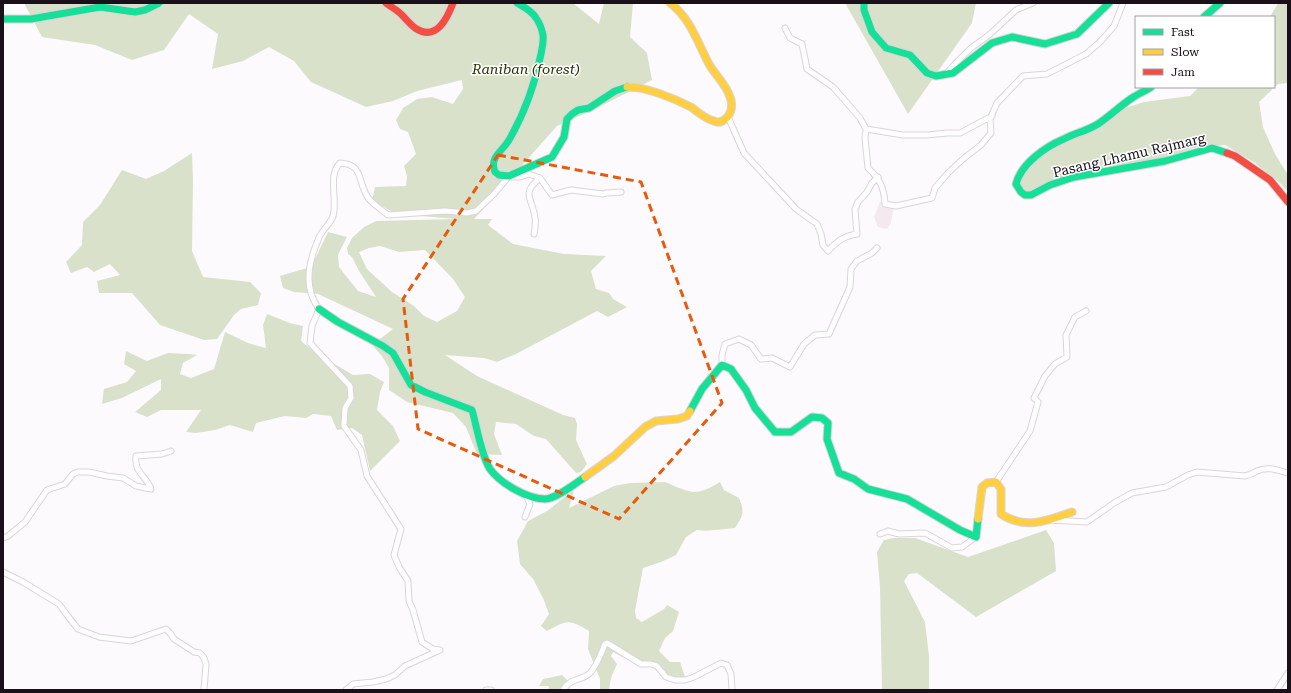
<svg xmlns="http://www.w3.org/2000/svg" width="1291" height="693" font-family="'Roboto Serif',serif">
<style>
.education{fill:#f3e9ee}
.forest{fill:#d9e1ca;fill-rule:evenodd}
.lines{fill:none;stroke-linecap:round;stroke-linejoin:round}
.street-casing{stroke:#dad4db;stroke-width:7}
.fast-casing{stroke:#dad4db;stroke-width:9}
.slow-casing{stroke:#dad4db;stroke-width:9}
.jam-casing{stroke:#dad4db;stroke-width:9}
.street{stroke:#fffeff;stroke-width:5}
.fast{stroke:#16e098;stroke-width:7}
.slow{stroke:#ffcf43;stroke-width:7}
.jam{stroke:#f24e42;stroke-width:7}
.marked{fill:none;stroke:#e8590c;stroke-width:3;stroke-dasharray:8 5;stroke-linejoin:round}
.labels{text-anchor:middle;dominant-baseline:central;stroke-width:3;stroke-linejoin:round;paint-order:stroke}
.park-label{font-size:14px;font-style:italic;fill:#263301;stroke:#fff}
.street-label{font-size:14px;fill:#19101a;stroke:#fff}
</style>
<rect width="100%" height="100%" fill="#fdfafe"/>
<path class="education" d="M880,202L894,205L891,223L887,229L878,227L874,217Z"/>
<path class="forest" d="M24,3H573L599,24L604,3H633L630,37L647,53L652,80L601,106L557,126L474,219H492L488,225L513,244L564,254L606,256L591,271L596,289L609,293L613,299L627,307L608,317L597,311L516,354L497,362L484,358L445,355L477,376L563,415L575,418L577,424L576,440L587,464L581,472L576,473L546,439L534,436L516,424L496,422L494,434L502,455L477,454L466,427L453,413L407,402L389,390V368L382,356L372,345L393,329L318,294L294,292L283,288L280,276L307,268L315,259L328,232L347,237L338,255L339,267L358,291L376,297L359,271L352,257L348,254L347,248L352,238L364,227L376,221L456,219L397,214L372,201L375,187L406,186L407,176L404,166L416,154L408,132L400,129L396,120L403,108L417,99L432,97L453,104L463,89L462,80L417,91L393,101L366,107L311,82L294,61L269,47L243,61L212,69L218,34L189,14L164,50L132,60L95,45L42,37ZM380,246L399,252L425,250L453,279L465,297L457,311L437,322L424,316L414,306L392,292L367,269L359,252L369,248Z
M845,3H976L972,23L908,114Z
M1278,3H1288V83L1278,84L1259,102L1263,127L1275,154L1288,175V192L1281,184L1255,163L1225,145L1193,148L1162,160L1033,190L1028,191L1022,189L1020,186L1021,178L1036,161L1052,148L1100,127L1125,108L1144,102L1190,96L1199,87H1274V17H1270Z
M192,153L193,180L192,251L203,277L250,282L261,293L258,305L241,309L234,315L217,339L204,340L160,325L132,293H99L97,281L120,275L110,264L94,272L87,267L71,273L66,262L82,245L83,222L100,205L122,170L146,179L164,171Z
M267,314L290,323L303,326L301,341L316,353L353,375L370,374L384,382L380,392L377,410L393,426L400,441L370,471L362,435L352,428L337,430L331,416L313,414L306,418L285,416L256,423L253,432L230,425L215,430L196,433L186,432L201,410H161L147,417L135,412L161,390V379L122,398L102,404L104,389L127,382L136,371L124,364L126,351L147,361L168,353L189,354L197,355L183,363L180,374L191,378L214,369L225,332L248,343L266,348L263,325Z
M665,482C691,493 695,497 720,482L724,490L739,498C745,513 743,515 735,528C723,529 708,532 697,530L686,537L676,555L661,562L643,568L635,611L636,618L642,622L664,609L667,605L679,612L673,631L665,638L659,651L670,662H680L687,683L673,682L666,679L652,666L632,662L613,652L611,656L617,664L611,678L609,690H600V679L588,649L589,631C568,619 568,620 547,631L541,626L549,614L543,598L533,579L520,564L517,541L528,521L547,511L574,490L569,508L614,486L630,483Z
M1046,530L1054,543L1056,571L976,617L917,573L909,574L904,581L925,622L929,656V690H882L880,587L877,552L884,540L894,538H915L968,557Z
M562,675L570,683L569,690H548L549,686H539L543,679Z"/>
<g class="lines">
<g class="street-casing">
<path id="street" d="M785,28L790,38L802,44L807,69L833,87L860,118L866,129
M946,74L955,64L971,48L989,35L1016,10L1033,3
M992,116L960,133H947L927,135H903L866,129L865,138L868,168C880,179 884,187 885,204L896,206L932,198L935,188L948,173L963,159L981,145L991,133L990,119L997,103L1023,76L1047,74L1086,54L1100,42L1114,26L1123,3
M728,117L744,153L796,209L817,224L821,234L823,245L828,251C837,241 844,236 857,234L855,209L858,202L867,192L872,183L878,177
M511,177H520L529,174L540,178L552,195L571,190L603,194L606,193L621,192
M534,234C535,229 536,223 535,218C533,199 520,194 540,178
M722,365V355L725,344L739,339L751,345L761,359L772,358L790,367L804,344L815,335L829,334L850,287L851,269L857,261L872,253L877,248
M996,482L1030,431L1038,402L1034,398L1045,376L1055,364L1067,357L1066,335L1075,317L1086,311
M525,517L530,504L526,495
M1050,520L1087,522L1114,503L1132,493L1166,487L1188,475L1197,472L1245,476C1250,475 1252,474 1257,471C1267,466 1277,470 1288,473
M880,534L888,531L899,534L925,533L952,548L962,547L976,537
M3,538L8,536L25,522L47,490L65,484L73,474L78,472H89L107,476L123,478L136,486L151,489C146,475 134,473 136,456L162,454L171,451
M3,572L23,582L59,604L67,615L78,629L99,637L131,641L166,629L170,633L174,639L194,652L200,653L204,658L206,664L204,690
M346,690L353,684L373,682L386,679L395,675L405,666L440,650L433,649L422,642L413,610L409,601L408,581L399,567L394,555L401,529L367,476L361,450L344,426L345,408L351,398L350,386L310,343L312,326L319,309C305,290 307,269 315,248C317,243 318,238 321,234C324,228 331,223 333,216C338,199 327,176 340,163C365,164 357,184 369,199C374,205 382,210 388,215L445,211L467,213L476,211L494,194L509,176
M486,690H491
M563,690C571,677 582,681 590,673C597,666 601,653 605,644L607,643L641,664H651L657,666L666,677L675,680H685L694,677L721,663L727,665L731,674L732,690
M1277,690L1288,673"/>
</g>
<g class="fast-casing">
<path id="fast" d="M517,3C524,7 532,11 536,18C539,22 542,30 543,35C544,41 542,48 541,54C535,84 524,114 509,140C502,152 489,157 495,172L499,175L509,176L552,157L564,137L567,119L572,114L578,110L589,108L615,91L627,87
M864,3V10L872,32L886,48L910,55L927,73L936,76L953,73L992,43L1012,37L1045,44L1077,34L1109,3
M1204,17L1220,3
M3,19H31L100,7L135,12L145,10L159,3
M1151,87C1145,91 1138,94 1132,98C1120,106 1110,116 1098,124C1087,131 1075,133 1064,139C1045,147 1021,164 1016,184L1021,192L1025,195H1031L1050,185L1074,177L1165,161L1212,148L1227,153
M319,309L338,322L383,346L393,353L411,385L425,392L472,410C477,427 481,455 490,469C500,483 527,499 545,499C556,499 576,483 585,477
M690,411L702,389L722,365L731,369L746,390L755,408L775,432H791L812,417L822,418L828,423L827,439L839,473L854,479L868,489L907,499L960,530L976,537L978,519"/>
</g>
<g class="slow-casing">
<path id="slow" d="M627,87C645,86 675,99 691,107C698,112 705,119 714,121C718,123 722,122 725,119C732,114 733,104 730,97C726,84 715,75 709,64C697,42 691,19 670,3
M585,477L614,456L645,427L656,421L678,419L687,416L690,411
M978,519L982,487L987,483L996,482L1001,489V514C1025,530 1047,521 1072,512"/>
</g>
<g class="jam-casing">
<path id="jam" d="M386,3C391,7 397,10 401,14C406,19 410,24 415,28C436,42 447,19 453,3
M1227,153L1235,156L1270,180L1288,202"/>
</g>
<use href="#street" class="street"/>
<use href="#fast" class="fast"/>
<use href="#slow" class="slow"/>
<use href="#jam" class="jam"/>
</g>
<path class="marked" d="M498,155L641,182L722,403L619,519L418,429L403,299Z"/>
<g class="labels">
<g class="park-label">
<text x="526" y="69">Raniban (forest)</text>
</g>
<g class="street-label">
<text transform="translate(1129 155) rotate(-13)">Pasang Lhamu Rajmarg</text>
</g>
</g>
<rect width="1291" height="693" fill="none" stroke="#19101a" stroke-width="8"/>
<rect x="1135" y="16" width="140" height="72" fill="#ffffff" stroke="#a39fa3"/>
<rect x="1143" y="29" width="20" height="6" fill="#16e098" stroke="#a39fa3"/>
<text x="1171" y="36" font-size="12" fill="#19101a">Fast</text>
<rect x="1143" y="49" width="20" height="6" fill="#ffcf43" stroke="#a39fa3"/>
<text x="1171" y="56" font-size="12" fill="#19101a">Slow</text>
<rect x="1143" y="69" width="20" height="6" fill="#f24e42" stroke="#a39fa3"/>
<text x="1171" y="76" font-size="12" fill="#19101a">Jam</text>
</svg>
